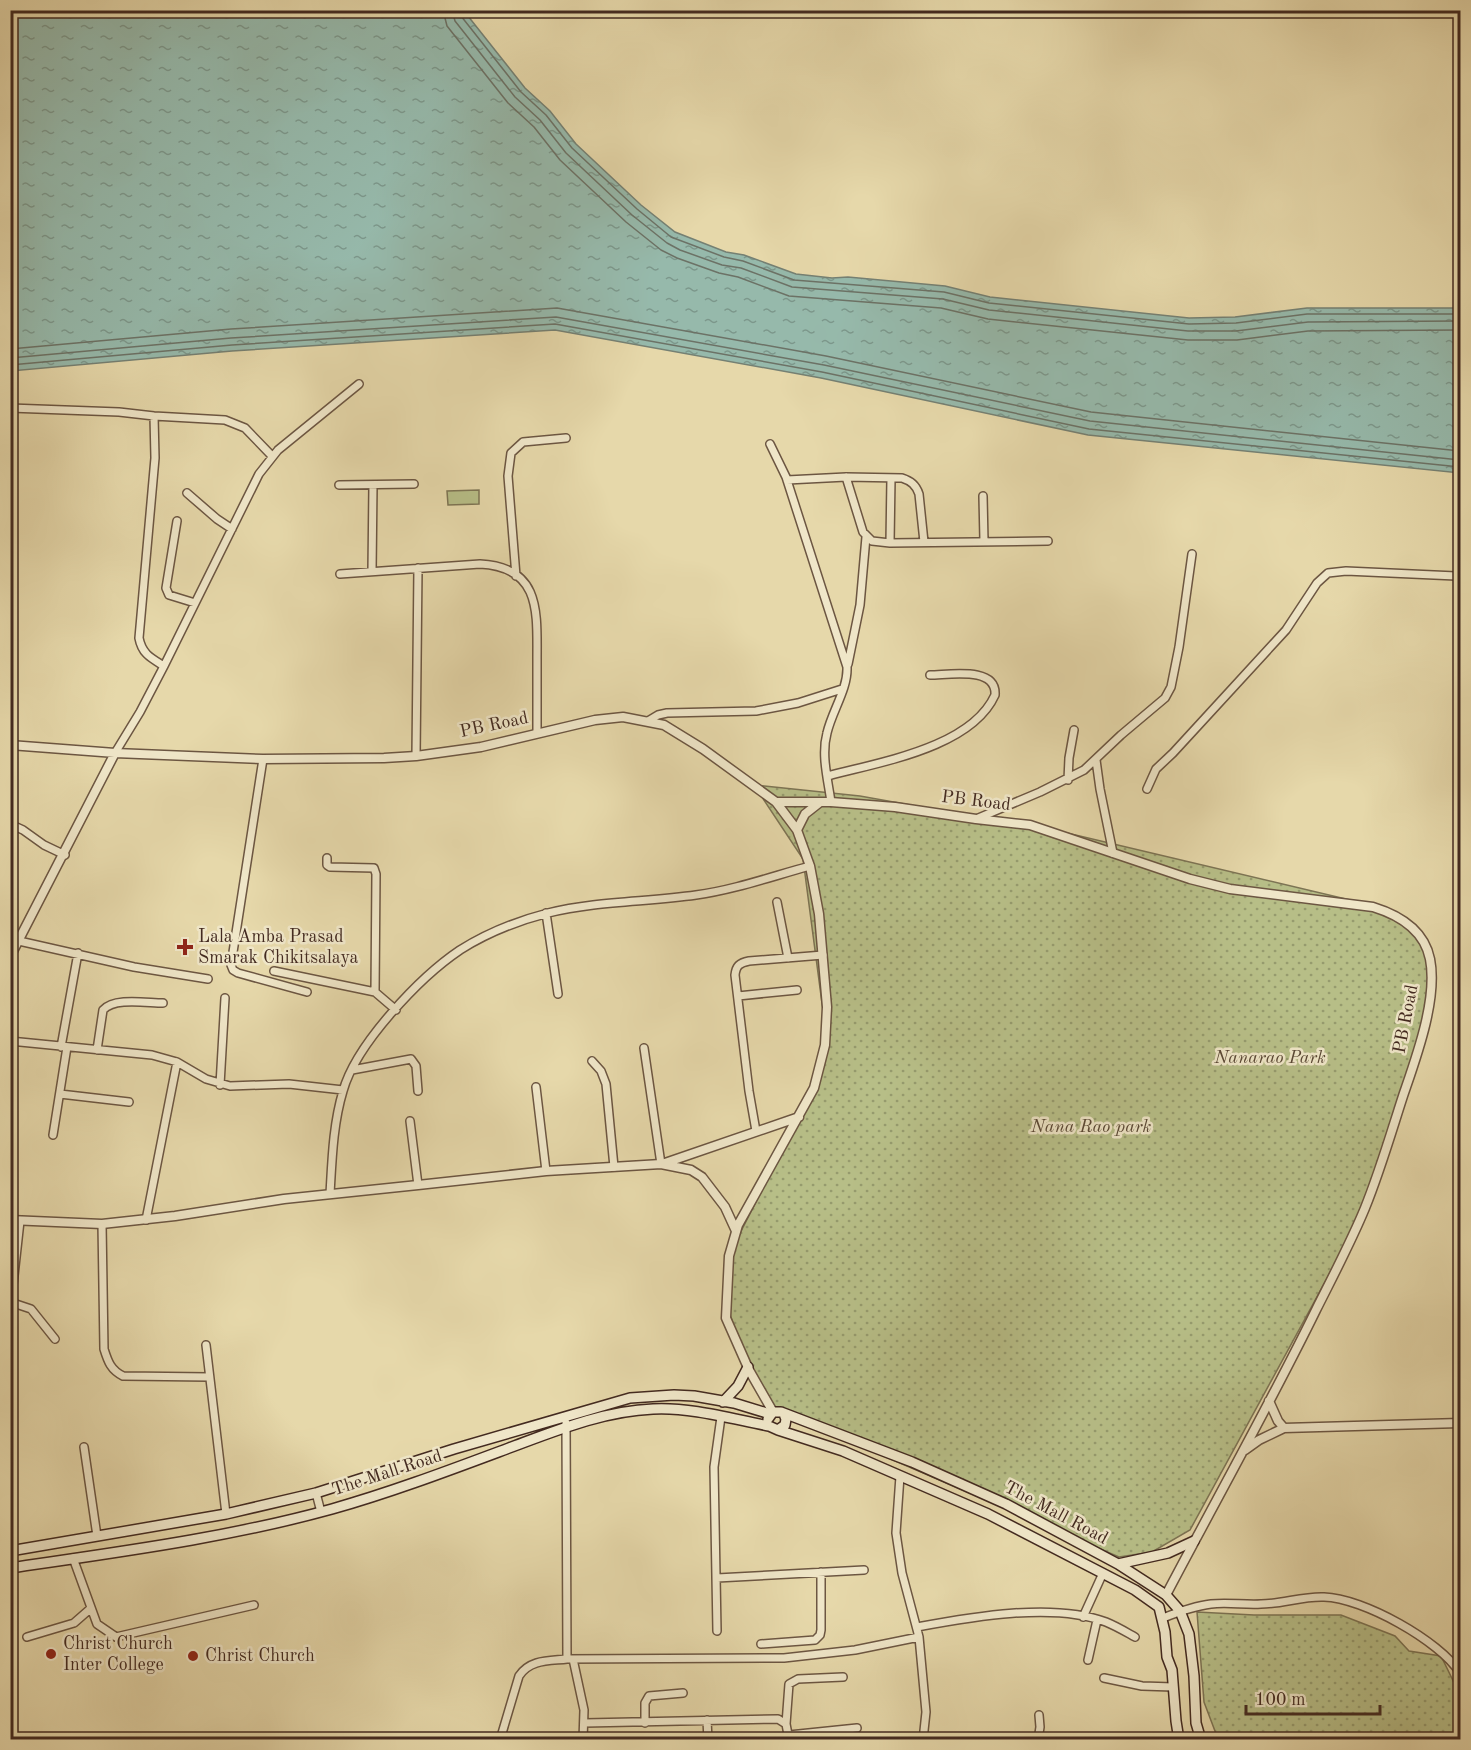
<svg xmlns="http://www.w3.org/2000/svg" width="1471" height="1750" font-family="'Old Standard TT',serif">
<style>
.park{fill:url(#park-dots);stroke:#7d7454;stroke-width:1.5}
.garden{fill:#b7be87;stroke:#7d7454;stroke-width:1.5}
.water{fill:url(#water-ripples);stroke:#758073;stroke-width:1.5}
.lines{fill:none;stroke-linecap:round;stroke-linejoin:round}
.shore{stroke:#6c7266;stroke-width:1.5}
.minor-casing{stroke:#6c5642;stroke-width:10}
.tertiary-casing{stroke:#6c5642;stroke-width:11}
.secondary-casing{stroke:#432a20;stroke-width:12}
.minor{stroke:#efe6c8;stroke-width:7}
.tertiary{stroke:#efe6c8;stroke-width:8}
.secondary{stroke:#efe6c8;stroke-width:9}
.poi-dot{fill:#8f2418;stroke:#efe6c8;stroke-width:2}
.labels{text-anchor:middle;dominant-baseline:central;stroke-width:5;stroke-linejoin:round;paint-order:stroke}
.street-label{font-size:18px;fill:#432a20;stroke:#efe6c8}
.poi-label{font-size:18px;fill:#432a20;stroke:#efe6c8;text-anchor:start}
.park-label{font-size:18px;font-style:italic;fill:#5a4835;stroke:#efe6c8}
</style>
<defs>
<pattern id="park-dots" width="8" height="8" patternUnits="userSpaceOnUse" patternTransform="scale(1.5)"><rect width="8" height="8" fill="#b7be87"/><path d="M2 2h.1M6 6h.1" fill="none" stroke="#969b6e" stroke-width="1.8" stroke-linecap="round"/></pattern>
<pattern id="water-ripples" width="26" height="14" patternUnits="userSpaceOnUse" patternTransform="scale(1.5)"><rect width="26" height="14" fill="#96b9ab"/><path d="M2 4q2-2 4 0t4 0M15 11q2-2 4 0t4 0" fill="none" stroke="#7c978b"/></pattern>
</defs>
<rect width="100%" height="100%" fill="#e6d8aa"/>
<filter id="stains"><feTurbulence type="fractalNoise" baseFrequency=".00333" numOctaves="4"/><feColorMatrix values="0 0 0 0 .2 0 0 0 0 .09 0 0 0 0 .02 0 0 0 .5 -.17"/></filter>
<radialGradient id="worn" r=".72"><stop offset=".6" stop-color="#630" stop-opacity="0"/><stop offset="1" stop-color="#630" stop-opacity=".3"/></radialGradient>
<path class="park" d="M754,785L860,796L1067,833L1392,910L1432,953L1420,1054L1367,1205L1190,1530L1152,1552L1119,1557L776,1410L748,1366L727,1306L731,1251L815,1086L825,1026L803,859Z
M1197,1612L1254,1615H1341L1395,1636L1409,1651L1441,1656L1460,1695V1739H1218L1204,1702Z"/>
<path class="garden" d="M479,490V504L448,505L447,491Z"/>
<path class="water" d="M11,10L464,11L525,88L550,111L576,144L641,205L675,232L726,252L744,255L796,274L832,278L848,277L945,286L990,297L1189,318L1235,317L1307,308H1460V473L1088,435L821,378L555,330L232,351L11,371Z"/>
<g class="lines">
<path class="shore" d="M443,10L447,26L508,103L534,127L560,160L626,222L661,250L677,258L719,273L738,277L789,296L941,308L988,319L1188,340H1237L1308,331L1460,330
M452,10L455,21L515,97L540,120L566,153L632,215L667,243L680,250L722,265L741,268L792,287L943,299L989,310L1188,331H1236L1308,322L1460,321
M459,10L461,16L521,92L546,115L572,148L637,209L671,237L724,257L743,261L794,280L944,292L989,303L1189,324L1236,323L1307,314H1460
M10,349L231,329L557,308L826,356L1091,412L1460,451
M10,358L231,338L556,317L824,365L1090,421L1460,460
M10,365L232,345L555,324L822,372L1089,429L1460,467"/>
<g class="minor-casing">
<path id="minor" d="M10,408L119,412L154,416L225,420L245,428L272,456
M154,416L155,458L139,638C142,654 151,658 164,666
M770,444L786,477L847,667C848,689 832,711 827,733C821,755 828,780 831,802
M846,477L863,532L872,541L890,543L1048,541
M787,480L846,477L902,478C911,481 916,485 919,494L924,542
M339,485L414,484
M187,493L217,519L232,529
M983,496L984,541
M177,521L166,588L169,595L195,603
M890,543L891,478
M372,571L373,485
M340,574L480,564C541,567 537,612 537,659C537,684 537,708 537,733
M516,576L508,476L511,453L523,442L566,438
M848,664L860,605L866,537
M648,721L658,715L667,713L756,711L798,703L842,689
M115,753L140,712L164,666L259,474L278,450L359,384
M416,756L418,568
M263,759L231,965L233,970L238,973L307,992
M1096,760L1100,789L1113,853
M828,776C879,762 971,748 995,695C997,666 949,675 930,675
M1068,780L1069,758L1074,730
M1147,789L1156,769L1173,753L1286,630L1317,583L1328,573L1346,571L1456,576
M976,819L1040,792L1084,770L1121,735L1165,698L1171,687L1179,647L1192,554
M10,824L23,830L44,845L65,855
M327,858V865L330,867L374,868L376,874L375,992L396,1010
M777,902L788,958
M546,913L558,994
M19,941L134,967L208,979
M274,971L375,992
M738,996L797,990
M10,1041L152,1055L177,1062L146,1220
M61,1047L78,953
M644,1048L661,1164
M97,1050L103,1010C114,997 147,1003 163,1003
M592,1061L601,1071L606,1084L614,1167
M177,1062L206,1079L230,1086L289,1084L343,1090
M352,1070L411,1059L416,1066L418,1091
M220,1085L225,998
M536,1087L546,1171
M60,1094L129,1102
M410,1121L418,1185
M756,1131L749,1091L735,975C736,966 739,963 749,961L823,955
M53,1135L67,1047
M330,1194C332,1160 333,1124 343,1091C356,1044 420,977 460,950C487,933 517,921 548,913C596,901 647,902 696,895C734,890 773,876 810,866
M102,1224L104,1349C108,1362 111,1370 123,1376L209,1377
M10,1302L31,1309L55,1339
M11,1303L20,1221
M206,1345L226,1514
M566,1423L567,1659
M84,1447L97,1536
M900,1476L896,1533L902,1573L919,1637L926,1712L923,1740
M316,1493L321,1512
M73,1558L97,1624L116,1637L254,1605
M717,1578L864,1570
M1083,1617L1103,1573
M1163,1618C1178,1612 1194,1606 1211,1604C1227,1602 1244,1605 1261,1604C1282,1604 1303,1596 1324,1597C1363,1598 1440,1641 1460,1673
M917,1627C971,1617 1054,1602 1106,1622C1116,1626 1126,1632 1135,1637
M717,1631L714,1467L721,1417
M27,1637L74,1623L90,1609
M761,1644L815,1640L820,1635L821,1630V1572
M573,1659L584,1710L583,1740
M1088,1660L1097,1620
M1104,1678L1142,1686L1173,1687
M707,1720L708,1740
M585,1723L778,1719L786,1724L789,1740
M645,1723V1703L649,1696L683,1693
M786,1724L789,1684L798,1679L843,1677
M789,1735L857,1728
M500,1740L519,1676C530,1659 550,1661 567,1659L784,1658L855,1650L919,1637
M1038,1740L1040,1727L1039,1715"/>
</g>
<g class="tertiary-casing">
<path id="tertiary" d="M10,745L115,753L263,759L384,758L416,756L481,747L595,720L623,717L664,725L703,749L776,802H831L895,807L976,819L1030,825L1190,879L1230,889L1373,907C1399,915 1424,929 1430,959C1438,999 1416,1058 1403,1096C1391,1133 1380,1171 1365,1208C1351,1242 1333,1276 1316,1310C1269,1406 1216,1500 1166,1595
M797,830L805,814L819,803
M10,957L115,753
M665,1163L799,1117
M10,1220L102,1224L175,1216L284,1199L418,1185L546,1171L661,1164L691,1170L702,1177L725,1207L736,1231
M1269,1401L1278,1421L1284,1428
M773,1412L749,1370L726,1318L729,1256L738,1225L814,1088L825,1045L827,1007L819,914L810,866L797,830L776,802
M1245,1450L1259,1440L1284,1428L1460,1423"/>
</g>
<g class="secondary-casing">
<path id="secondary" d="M723,1402L738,1386L748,1367
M768,1419L773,1412H781L912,1462L1006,1504L1118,1564L1166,1595L1180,1611L1189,1634L1194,1676L1196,1723L1201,1740
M778,1430L843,1451L988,1514L1135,1590L1159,1607L1165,1632L1167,1657L1172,1670L1176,1721L1179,1740
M10,1551L226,1514L316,1493L454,1449L630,1398L674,1395L694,1396L734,1403L770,1414
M1118,1564L1168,1553L1194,1541
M10,1568C118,1552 227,1538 332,1509C392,1492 450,1470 509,1448C555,1431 603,1411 653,1409C691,1407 732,1419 769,1426L778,1430L785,1425L786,1419L784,1414"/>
</g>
<use href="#minor" class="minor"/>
<use href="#tertiary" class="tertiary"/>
<use href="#secondary" class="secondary"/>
</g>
<g class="poi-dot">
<path d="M182 938h6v6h6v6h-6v6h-6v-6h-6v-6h6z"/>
<circle cx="51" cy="1654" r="6"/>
<circle cx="193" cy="1656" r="6"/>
</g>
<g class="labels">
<g class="street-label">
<text transform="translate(494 725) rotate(-12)">PB Road</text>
<text transform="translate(976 801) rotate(7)">PB Road</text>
<text transform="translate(1406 1019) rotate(-79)">PB Road</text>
<text transform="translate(387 1473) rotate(-18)">The Mall Road</text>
<text transform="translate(1056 1513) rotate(28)">The Mall Road</text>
</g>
<g class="poi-label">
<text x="198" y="937">Lala Amba Prasad<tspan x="198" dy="21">Smarak Chikitsalaya</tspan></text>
<text x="63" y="1644">Christ Church<tspan x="63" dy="21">Inter College</tspan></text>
<text x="205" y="1656">Christ Church</text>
</g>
<g class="park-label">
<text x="1270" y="1058">Nanarao Park</text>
<text x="1091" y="1127">Nana Rao park</text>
</g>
</g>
<rect width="1471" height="1750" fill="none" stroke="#e6d8aa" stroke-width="36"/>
<rect x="12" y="12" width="1447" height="1726" fill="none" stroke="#432a20" stroke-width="3"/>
<rect x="18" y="18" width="1435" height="1714" fill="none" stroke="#432a20" stroke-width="1.5"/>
<path d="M1246 1705v9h134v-9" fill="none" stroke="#432a20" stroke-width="3"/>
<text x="1255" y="1705" font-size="18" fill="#432a20" stroke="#efe6c8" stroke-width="4.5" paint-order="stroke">100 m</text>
<rect width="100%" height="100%" filter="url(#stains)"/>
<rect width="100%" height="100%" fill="url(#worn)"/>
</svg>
